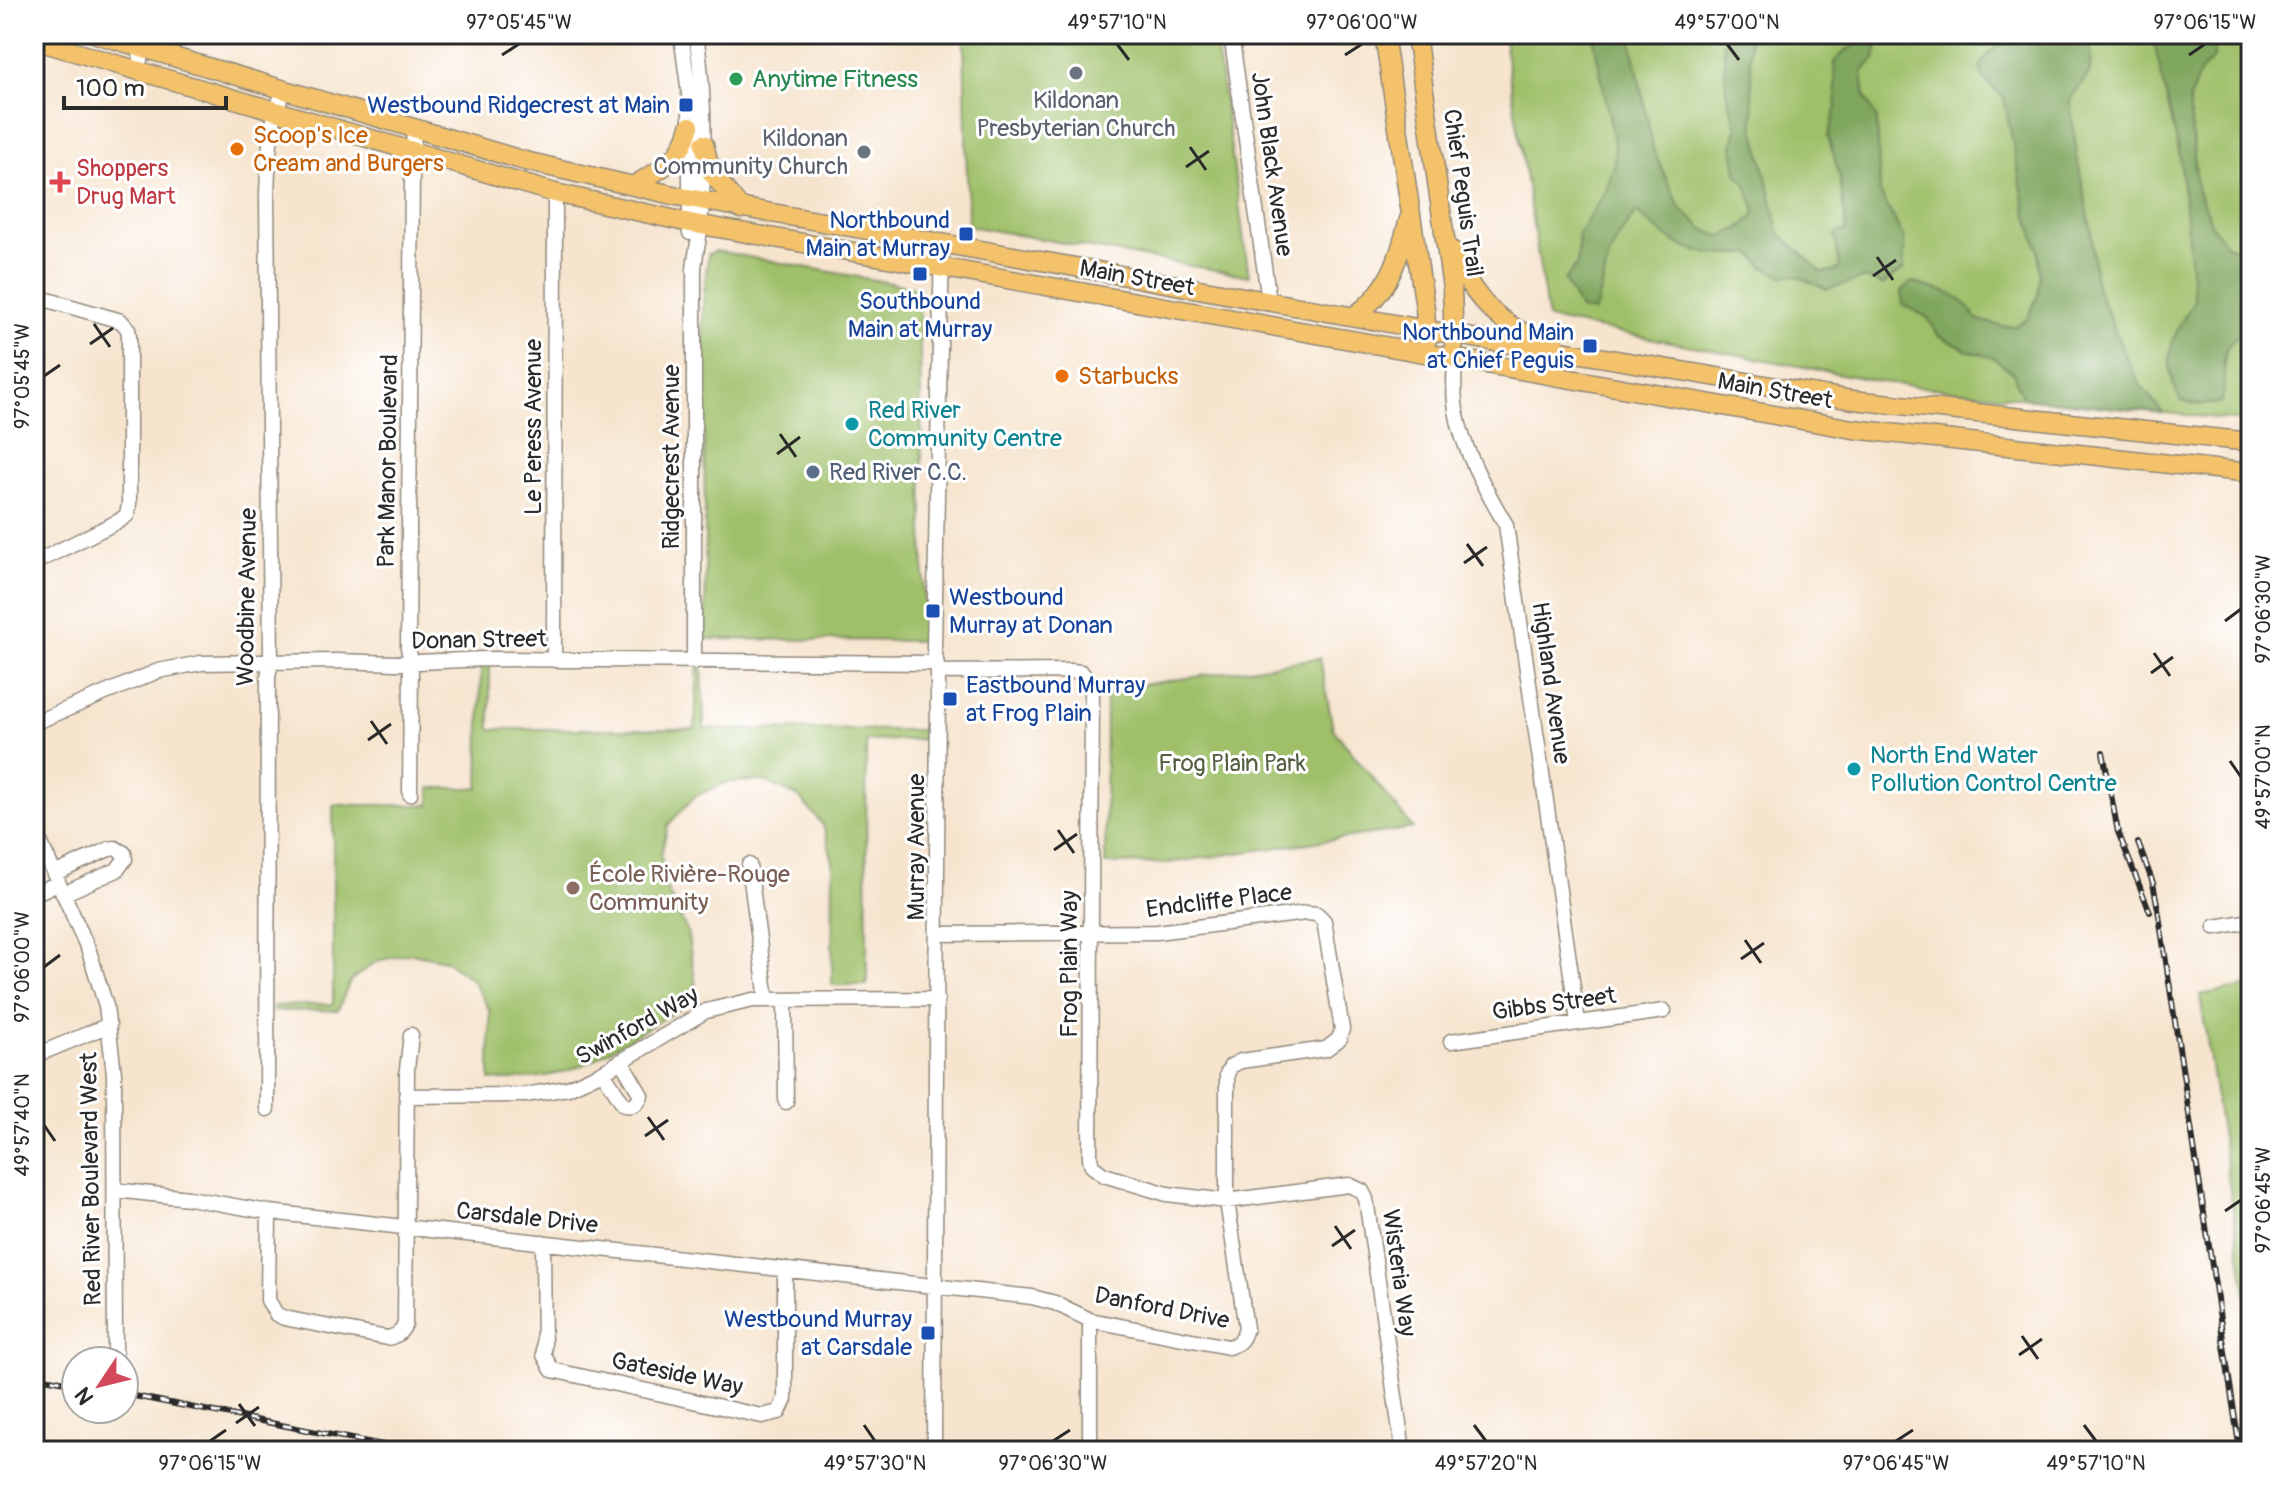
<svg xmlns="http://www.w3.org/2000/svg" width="2285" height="1485" font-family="Pangolin,sans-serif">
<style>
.green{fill:#9fc069;stroke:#65764a;stroke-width:2}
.forest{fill:#7fa65d;stroke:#556844;stroke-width:2}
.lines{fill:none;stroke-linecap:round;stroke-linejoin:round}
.minor-casing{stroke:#90887c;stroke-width:17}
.major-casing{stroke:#90887c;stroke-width:21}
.minor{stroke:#fff;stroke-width:14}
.major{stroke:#f3c26a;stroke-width:18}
.rail-casing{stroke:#2b2b2b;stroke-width:6}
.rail{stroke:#fff;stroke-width:3;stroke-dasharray:9;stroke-linecap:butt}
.ticks{fill:none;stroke:#2b2b2b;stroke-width:3}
.worship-dot{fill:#6b7280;stroke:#fff;stroke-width:3}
.leisure-dot{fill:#2e9e5b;stroke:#fff;stroke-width:3}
.transit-dot{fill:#1a4fb4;stroke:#fff;stroke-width:3}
.food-dot{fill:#e8710a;stroke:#fff;stroke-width:3}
.health-dot{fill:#e0444e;stroke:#fff;stroke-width:3}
.culture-dot{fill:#0f9aa8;stroke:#fff;stroke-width:3}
.service-dot{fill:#5c6f8a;stroke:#fff;stroke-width:3}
.education-dot{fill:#8d6e63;stroke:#fff;stroke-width:3}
.labels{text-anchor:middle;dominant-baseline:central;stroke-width:6;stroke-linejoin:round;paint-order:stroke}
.leisure-label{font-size:24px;fill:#27864d;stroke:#fff;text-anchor:start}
.worship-label{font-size:24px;fill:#5b616d;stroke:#fff}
.transit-label{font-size:24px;fill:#164399;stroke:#fff;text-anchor:end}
.food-label{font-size:24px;fill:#c56008;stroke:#fff;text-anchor:start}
.street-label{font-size:24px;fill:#2b2b2b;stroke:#fff}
.health-label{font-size:24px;fill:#be3a42;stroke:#fff;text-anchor:start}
.culture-label{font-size:24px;fill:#0d838f;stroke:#fff;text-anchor:start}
.service-label{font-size:24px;fill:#4e5e75;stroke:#fff;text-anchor:start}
.park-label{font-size:24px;fill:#545f41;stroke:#fff}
.education-label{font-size:24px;fill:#785e54;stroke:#fff;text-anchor:start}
.neatline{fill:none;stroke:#2b2b2b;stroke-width:3}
.ticks-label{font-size:20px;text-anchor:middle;fill:#2b2b2b}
</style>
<rect width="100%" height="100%" fill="#fff"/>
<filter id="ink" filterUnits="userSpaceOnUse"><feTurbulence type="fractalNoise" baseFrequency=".0125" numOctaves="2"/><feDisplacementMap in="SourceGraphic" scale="16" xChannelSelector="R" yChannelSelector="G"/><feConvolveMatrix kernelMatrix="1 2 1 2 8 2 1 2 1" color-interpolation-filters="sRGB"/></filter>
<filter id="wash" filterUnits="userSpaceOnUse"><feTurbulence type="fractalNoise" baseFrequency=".006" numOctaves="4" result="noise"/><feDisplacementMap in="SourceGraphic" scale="32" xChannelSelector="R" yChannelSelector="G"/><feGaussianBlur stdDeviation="1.8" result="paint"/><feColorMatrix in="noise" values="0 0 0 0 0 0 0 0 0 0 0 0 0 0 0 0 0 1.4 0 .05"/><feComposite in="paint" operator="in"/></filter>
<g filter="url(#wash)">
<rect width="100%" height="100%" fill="#f6e4ce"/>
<path class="green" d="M964,34H1215L1249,276L968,226Z
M1503,34H2251V422L1894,384L1548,319Z
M716,251L919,288L925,641L706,639L703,304L708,254Z
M1320,658L1333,729L1413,828L1167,863L1105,864L1106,690Z
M698,662H702L704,729L928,730V739L866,741L867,985H832L833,861L823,825L799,797L765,781L727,782L695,796L668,825L661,855L667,890L687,931L698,998L591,1061C557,1078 527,1080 490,1080V1011L473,981L445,960L411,953L377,961L350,981L338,1010L273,1011V1006L333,1004V805H430V788H479L481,663H490V729H695Z
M2251,986V1326L2200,995Z"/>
<path class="forest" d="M1593,34H1630L1654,152L1680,208L1705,230L1722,237L1740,228L1753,217L1755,210L1746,185L1737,173L1733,145L1737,127L1726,91L1723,34H1749L1754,127L1780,234L1822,272L1834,271L1840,267L1835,236L1838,232L1847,231L1839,174L1828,136L1837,107L1834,63L1845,51L1865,40L1872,41L1877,48L1875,59L1862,72L1865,96L1877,120L1880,193L1904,238V269L1882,285L1866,278L1827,289L1796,276H1783L1764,267L1751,253C1700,260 1674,248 1637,212C1627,224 1618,236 1612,250C1603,270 1604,292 1594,312L1580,309L1564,280L1577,265L1579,233L1606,191L1614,166L1615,147Z
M2000,34H2092L2090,72L2070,100L2077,157L2091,228L2096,286L2129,364L2142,387L2163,413L2023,398L2013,373L1994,358L1966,350L1938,335L1927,317L1903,305L1902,291L1912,282C1946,294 1956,287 1978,320L2003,326H2015L2027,319L2038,295L2040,275L2038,249L2026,211L2004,98L1984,79L1980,68L1986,57L2001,42Z
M2152,34H2214V58L2200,72L2189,100L2197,188L2212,226L2227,245L2251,255V287L2248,292L2251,294V330C2209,345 2231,372 2221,403L2201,405L2181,401C2160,362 2171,335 2194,301L2180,156Z"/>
</g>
<g filter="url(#ink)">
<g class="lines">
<g class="minor-casing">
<path id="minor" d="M681,34L690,101V233
M1231,34L1269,301
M138,70L145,34
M34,296L121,321L128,329L129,336V505L127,515L119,521L34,563
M1455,359C1454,376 1453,393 1456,410C1462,449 1486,490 1506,525L1578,1022
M554,660L555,193
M694,662V270C695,255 699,242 700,227C705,163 706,98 696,34
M938,672L1072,671L1081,672L1092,684L1090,1158L1092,1166L1104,1175L1167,1194L1227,1201L1349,1185L1362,1191L1366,1199L1403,1451
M34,723L158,671L201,663L337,661L396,663L485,659L936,663
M410,794L411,662L408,648L412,172L414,128
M34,828L89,951L106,1006L114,1073L115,1353
M749,865L767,1000
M54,874L109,849L115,848L124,853L125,859L117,870L63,894
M34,894L58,883
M2215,927L2251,921
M785,1001L786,1102
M1451,1041L1664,1011
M34,1056L109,1025
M603,1072L624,1105C633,1107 638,1103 641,1095L621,1061
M406,1096L525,1095L568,1088L603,1072L706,1011L753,1000L937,999
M267,1109L268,677L271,662L267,193C269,155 268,123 285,89
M115,1190L189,1198L269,1212L1032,1297L1055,1303L1090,1320L1228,1347C1240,1344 1243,1339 1246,1328L1227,1201V1074L1231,1066L1241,1061L1326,1049L1339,1039L1342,1029L1324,921L1317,914L1306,913L1157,932L938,934
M269,1212L268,1300L276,1314L284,1318L387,1338C397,1336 401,1333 405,1324L407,1069L411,1035
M543,1242L544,1355L552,1370L762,1416L779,1412L785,1399V1269
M934,1451L938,672L934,648L942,244
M1090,1451V1320"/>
</g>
<g class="major-casing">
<path id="major" d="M96,34L525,161L677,196L1490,341L1581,354L1853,400L2251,442
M1384,34L1425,308L1427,340
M1416,34L1452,288L1454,345
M34,40L555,193L690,223L1853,429L2251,473
M704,144L711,172L741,209
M633,186C663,167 680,163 690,126
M1453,251C1467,286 1489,316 1523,332C1533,336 1544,338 1554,342
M1354,316C1389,293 1399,258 1409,219"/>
</g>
<use href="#minor" class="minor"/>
<use href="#major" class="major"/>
<g class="rail-casing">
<path id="rail" d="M2103,752L2118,832L2150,912
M2138,843L2153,883L2158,909L2240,1451
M34,1376L76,1384
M124,1394L413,1451"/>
</g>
<use href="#rail" class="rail"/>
</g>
</g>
<path class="ticks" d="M1117,44L1129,60M1727,44L1739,60M502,55L519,44M1345,55L1362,44M2189,55L2205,44M1190,147L1206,170M1186,167L1209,151M1877,257L1893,280M1873,276L1896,260M94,324L110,347M90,344L113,328M44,376L60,365M780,434L796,457M777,454L800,437M1467,544L1483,566M1464,563L1487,547M2225,621L2241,609M2154,653L2170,676M2151,673L2173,657M371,721L387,744M368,740L391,724M2230,761L2241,777M1058,830L1074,853M1054,850L1077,834M1745,940L1761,963M1741,959L1764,943M44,967L60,955M648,1117L664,1140M44,1125L55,1141M645,1136L668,1120M2225,1211L2241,1200M1335,1226L1351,1249M1332,1246L1355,1230M2022,1336L2038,1359M2019,1355L2042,1339M239,1404L255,1426M236,1423L259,1407M864,1425L875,1441M1474,1425L1486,1441M2084,1425L2096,1441M210,1441L226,1430M1053,1441L1070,1430M1896,1441L1913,1430"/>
<g class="worship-dot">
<circle cx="1076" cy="73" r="8"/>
<circle cx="864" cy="152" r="8"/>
</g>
<circle class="leisure-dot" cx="736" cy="79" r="8"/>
<g class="transit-dot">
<rect x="678" y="97" width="16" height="16" rx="4"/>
<rect x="958" y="226" width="16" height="16" rx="4"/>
<rect x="912" y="266" width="16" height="16" rx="4"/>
<rect x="1582" y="338" width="16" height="16" rx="4"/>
<rect x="925" y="603" width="16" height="16" rx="4"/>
<rect x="942" y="691" width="16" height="16" rx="4"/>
<rect x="920" y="1325" width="16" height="16" rx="4"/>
</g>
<g class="food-dot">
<circle cx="237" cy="149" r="8"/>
<circle cx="1062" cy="376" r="8"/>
</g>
<path class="health-dot" d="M56 170h8v8h8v8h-8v8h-8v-8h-8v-8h8z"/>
<g class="culture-dot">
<circle cx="852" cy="424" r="8"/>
<circle cx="1854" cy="769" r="8"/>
</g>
<circle class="service-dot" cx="813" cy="472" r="8"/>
<circle class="education-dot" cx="573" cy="888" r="8"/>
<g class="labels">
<g class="leisure-label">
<text x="752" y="79">Anytime Fitness</text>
</g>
<g class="worship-label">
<text x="1076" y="100">Kildonan<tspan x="1076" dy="28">Presbyterian Church</tspan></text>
<text x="848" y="138" text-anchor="end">Kildonan<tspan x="848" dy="28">Community Church</tspan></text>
</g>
<g class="transit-label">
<text x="670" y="105">Westbound Ridgecrest at Main</text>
<text x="950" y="220">Northbound<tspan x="950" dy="28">Main at Murray</tspan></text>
<text x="920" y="301" text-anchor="middle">Southbound<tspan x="920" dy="28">Main at Murray</tspan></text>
<text x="1574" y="332">Northbound Main<tspan x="1574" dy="28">at Chief Peguis</tspan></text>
<text x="949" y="597" text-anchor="start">Westbound<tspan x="949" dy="28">Murray at Donan</tspan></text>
<text x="966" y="685" text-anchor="start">Eastbound Murray<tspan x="966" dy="28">at Frog Plain</tspan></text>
<text x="912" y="1319">Westbound Murray<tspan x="912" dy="28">at Carsdale</tspan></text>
</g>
<g class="food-label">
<text x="253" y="135">Scoop's Ice<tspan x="253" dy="28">Cream and Burgers</tspan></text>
<text x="1078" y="376">Starbucks</text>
</g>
<g class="street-label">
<text transform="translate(1272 164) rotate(82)">John Black Avenue</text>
<text transform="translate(1463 193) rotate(82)">Chief Peguis Trail</text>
<text transform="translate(1137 278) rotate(10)">Main Street</text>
<text transform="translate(1775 391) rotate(10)">Main Street</text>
<text transform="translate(533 427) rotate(-90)">Le Peress Avenue</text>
<text transform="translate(671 457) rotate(-90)">Ridgecrest Avenue</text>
<text transform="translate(388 461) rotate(-89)">Park Manor Boulevard</text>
<text transform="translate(247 597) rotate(-89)">Woodbine Avenue</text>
<text transform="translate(479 640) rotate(-1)">Donan Street</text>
<text transform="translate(1551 683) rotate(82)">Highland Avenue</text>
<text transform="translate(916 847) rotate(-90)">Murray Avenue</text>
<text transform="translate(1219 901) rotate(-7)">Endcliffe Place</text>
<text transform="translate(1069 964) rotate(-90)">Frog Plain Way</text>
<text transform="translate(1554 1004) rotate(-8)">Gibbs Street</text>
<text transform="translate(637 1026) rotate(-29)">Swinford Way</text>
<text transform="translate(91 1179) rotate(-91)">Red River Boulevard West</text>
<text transform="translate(527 1218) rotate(6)">Carsdale Drive</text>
<text transform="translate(1399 1273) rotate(82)">Wisteria Way</text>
<text transform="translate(1162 1308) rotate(11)">Danford Drive</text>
<text transform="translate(677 1374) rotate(12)">Gateside Way</text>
</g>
<g class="health-label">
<text x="76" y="168">Shoppers<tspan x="76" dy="28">Drug Mart</tspan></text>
</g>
<g class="culture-label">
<text x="868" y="410">Red River<tspan x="868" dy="28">Community Centre</tspan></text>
<text x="1870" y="755">North End Water<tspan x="1870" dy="28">Pollution Control Centre</tspan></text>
</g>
<g class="service-label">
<text x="829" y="472">Red River C.C.</text>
</g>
<g class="park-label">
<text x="1232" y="763">Frog Plain Park</text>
</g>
<g class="education-label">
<text x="589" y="874">École Rivière-Rouge<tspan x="589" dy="28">Community</tspan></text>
</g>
</g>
<rect width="2285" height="1485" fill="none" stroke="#fff" stroke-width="88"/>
<g transform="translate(100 1385) rotate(235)"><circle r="38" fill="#ffffff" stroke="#aaaaaa" stroke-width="2"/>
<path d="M0-6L14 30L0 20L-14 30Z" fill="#d1495b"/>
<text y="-12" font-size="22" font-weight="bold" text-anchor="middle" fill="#2b2b2b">N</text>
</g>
<path d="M64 96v12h162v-12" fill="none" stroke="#2b2b2b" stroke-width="4"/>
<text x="76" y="96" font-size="24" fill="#2b2b2b" stroke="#ffffff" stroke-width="6" paint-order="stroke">100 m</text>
<rect x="44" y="44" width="2197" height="1397" class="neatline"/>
<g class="ticks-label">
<text x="519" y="29">97°05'45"W</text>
<text x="1117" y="29">49°57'10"N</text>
<text x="1362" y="29">97°06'00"W</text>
<text x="1727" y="29">49°57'00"N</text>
<text x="2205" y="29">97°06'15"W</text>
<text transform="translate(22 376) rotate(-90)" y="7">97°05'45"W</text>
<text transform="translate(2263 609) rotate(-90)" y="7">97°06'30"W</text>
<text transform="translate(2263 777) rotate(-90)" y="7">49°57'00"N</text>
<text transform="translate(22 967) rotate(-90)" y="7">97°06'00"W</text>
<text transform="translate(22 1125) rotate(-90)" y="7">49°57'40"N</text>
<text transform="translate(2263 1200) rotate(-90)" y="7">97°06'45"W</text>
<text x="210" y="1470">97°06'15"W</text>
<text x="875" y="1470">49°57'30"N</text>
<text x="1053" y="1470">97°06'30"W</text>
<text x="1486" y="1470">49°57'20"N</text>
<text x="1896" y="1470">97°06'45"W</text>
<text x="2096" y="1470">49°57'10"N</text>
</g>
</svg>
